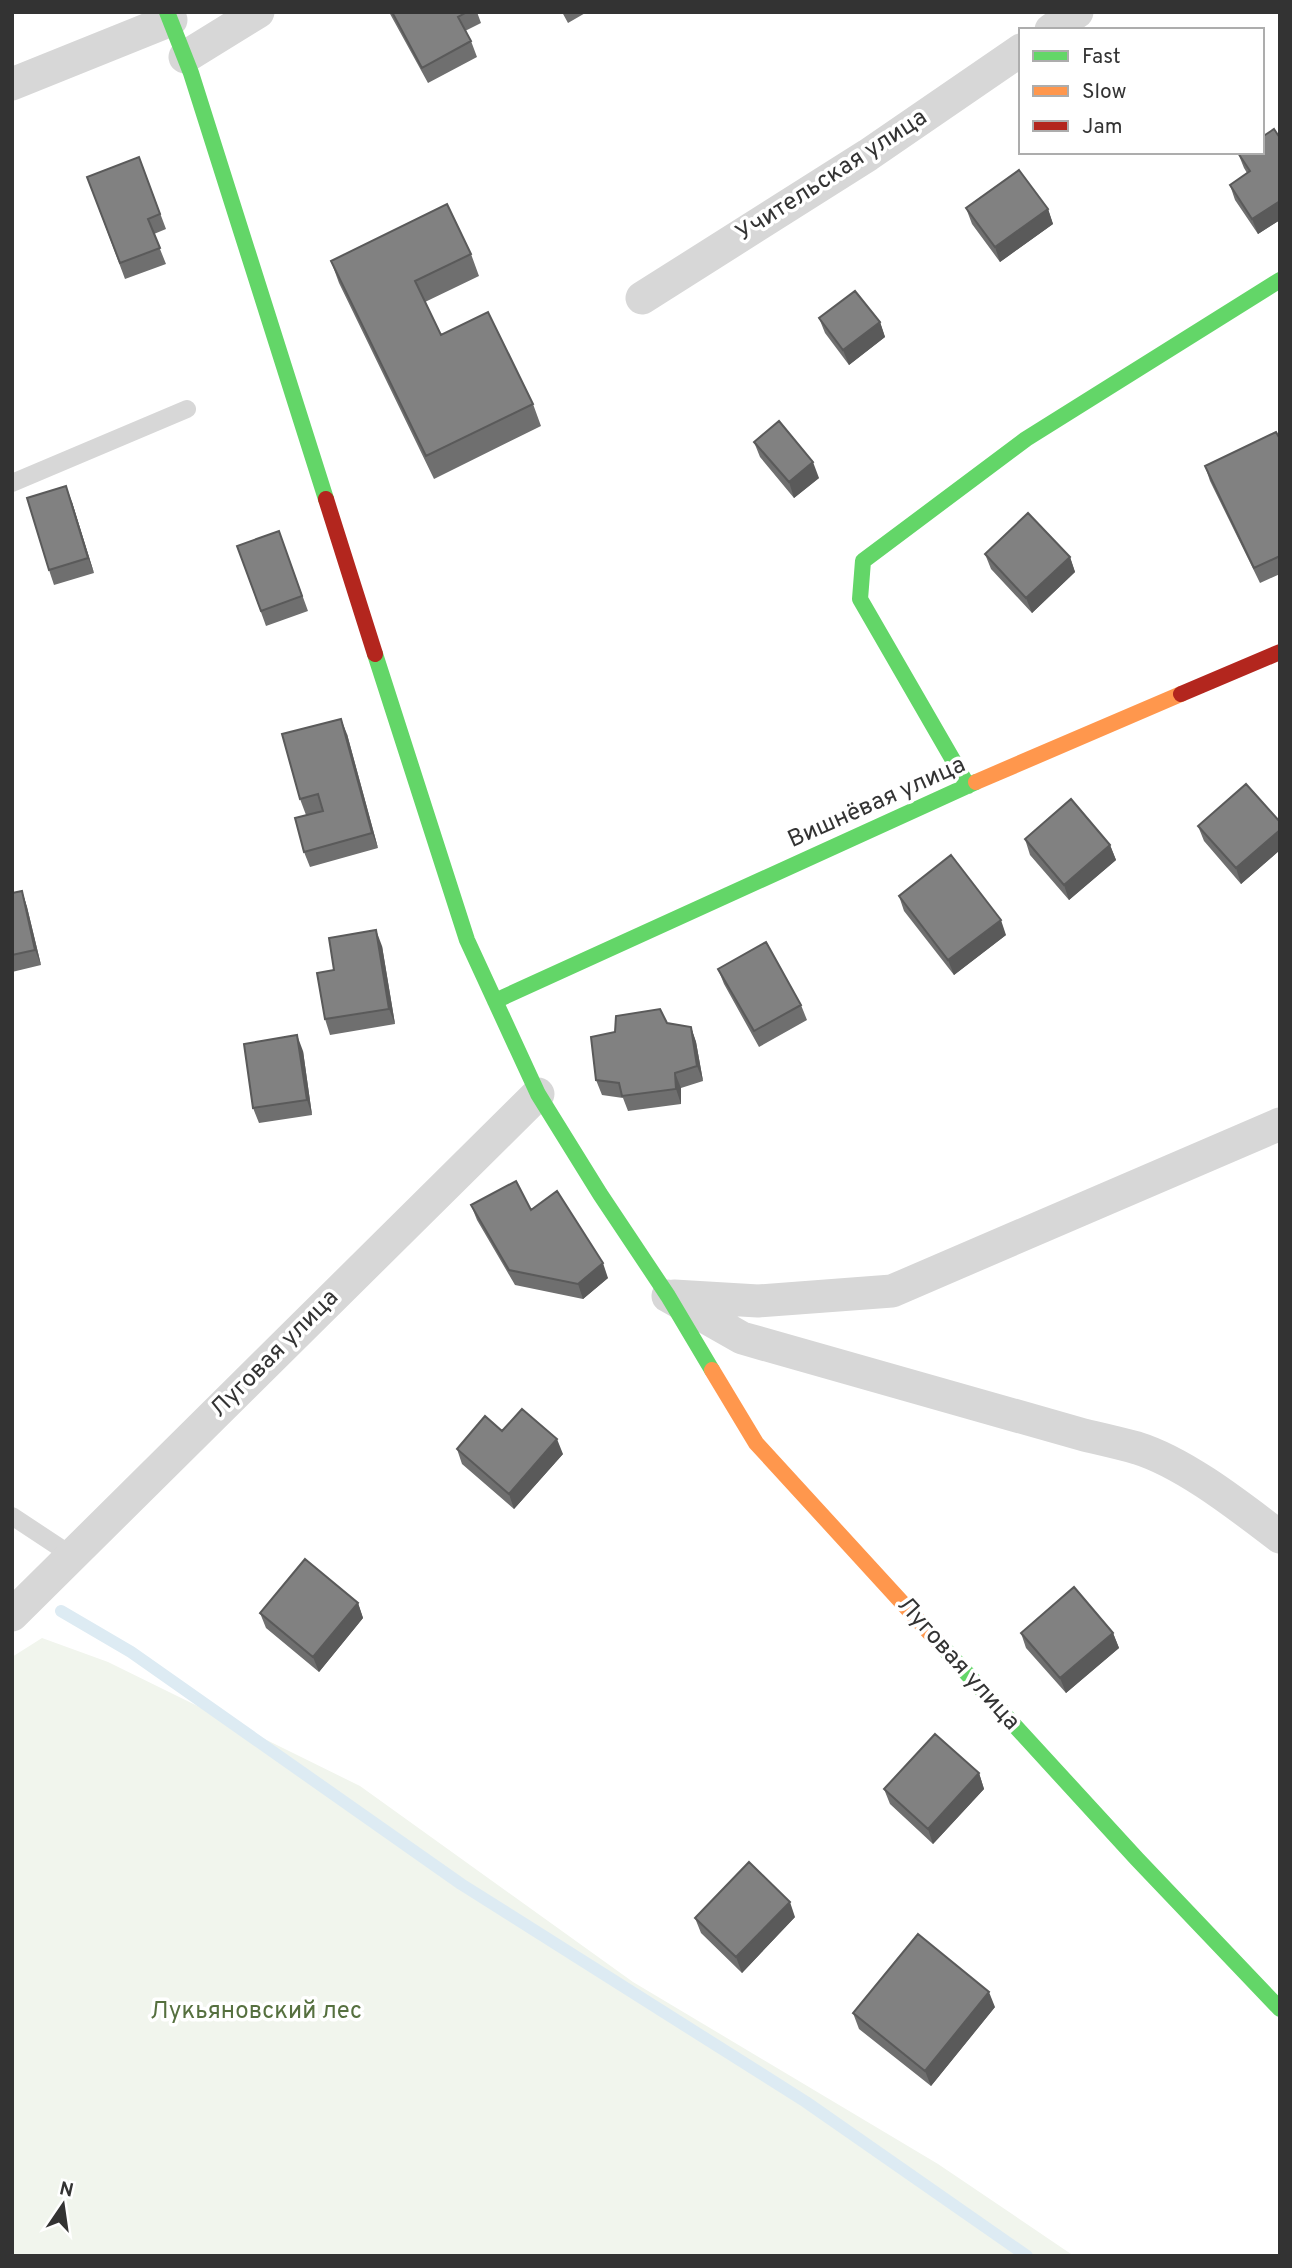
<svg xmlns="http://www.w3.org/2000/svg" width="1292" height="2268" font-family="Overpass,sans-serif">
<style>
.green{fill:#f1f5ed}
.lines{fill:none;stroke-linecap:round;stroke-linejoin:round}
.stream{stroke:#ddebf3;stroke-width:12}
.lane{stroke:#d7d7d7;stroke-width:18}
.street{stroke:#d7d7d7;stroke-width:33}
.fast{stroke:#63d668;stroke-width:16}
.slow{stroke:#ff974d;stroke-width:16}
.jam{stroke:#b3261e;stroke-width:16}
.wall{fill:#6f6f6f}
.shaded-wall{fill:#5a5a5a}
.building{fill:#818181;stroke:#5a5a5a;stroke-width:2}
.labels{text-anchor:middle;dominant-baseline:central;stroke-width:7;stroke-linejoin:round;paint-order:stroke}
.street-label{font-size:24px;fill:#333;stroke:#fff}
.park-label{font-size:24px;fill:#56703f;stroke:#fff}
</style>
<rect width="100%" height="100%" fill="#fff"/>
<path class="green" d="M42,1638L108,1662L360,1786L633,1982L938,2164L1074,2256H12V1657Z"/>
<g class="lines">
<path class="stream" d="M61,1611L131,1652L461,1884L806,2102L1027,2256"/>
<path class="lane" d="M12,483L187,409
M12,1516L71,1555"/>
<path class="street" d="M1051,30L1077,12
M185,57L258,12
M12,84L171,20
M642,298L868,155L1021,50
M668,1296L742,1338L1084,1435C1101,1439 1119,1443 1137,1448C1185,1463 1239,1506 1280,1537
M674,1296L758,1301L892,1291L1280,1124
M12,1615L538,1094"/>
<path class="fast" d="M167,12L191,73L326,499
M375,654L467,940L538,1094L600,1194L668,1296L712,1370
M968,786L860,599L863,561L1026,439L1280,280
M495,1001L976,782
M939,1643L1137,1859L1280,2009"/>
<path class="slow" d="M976,782L1181,694
M712,1370L756,1443L939,1643"/>
<path class="jam" d="M326,499L375,654
M1181,694L1280,652"/>
</g>
<path class="wall" d="M389,12H477L481,23L465,31L471,41L477,57L428,83Z
M562,12H587L568,23Z
M1280,138V220L1258,234L1235,200L1230,185L1247,173L1244,168L1238,153Z
M139,157L166,229L154,234L166,264L125,279L87,177Z
M966,208L1048,209L1053,224L1000,262L972,224Z
M471,254L479,276L425,302L441,335L533,404L541,426L434,479L339,283L331,261Z
M819,318L880,322L885,337L849,365L825,333Z
M1280,439V574L1260,583L1210,481L1205,466Z
M754,442L819,478L794,498L760,457Z
M72,502L94,573L54,585L49,570Z
M279,531L308,611L266,626L237,546Z
M985,554L1070,557L1075,572L1032,613L991,569Z
M347,734L378,848L310,867L304,852L323,811L306,815L300,799Z
M1280,822V850L1241,884L1204,841L1198,826Z
M1025,839L1110,845L1116,860L1069,900L1030,855Z
M22,891L27,907L41,965L12,972V893Z
M899,896L1006,935L954,975L904,911Z
M382,946L395,1024L330,1035L325,1019L334,970Z
M718,969L801,1005L807,1020L759,1047L724,984Z
M691,1027L696,1042L703,1081L681,1088V1104L628,1111L623,1098L602,1095L596,1080Z
M303,1051L312,1115L259,1123L253,1108Z
M471,1205L531,1210L608,1278L583,1299L515,1285L477,1220Z
M502,1431L563,1454L514,1509L462,1464L457,1449Z
M358,1603L363,1618L319,1672L266,1628L260,1613Z
M1021,1633H1113L1119,1648L1066,1693L1026,1648Z
M979,1773L984,1789L933,1844L890,1804L884,1789Z
M795,1917L742,1973L701,1933L695,1918Z
M995,2007L931,2086L859,2029L853,2013Z"/>
<path class="shaded-wall" d="M1280,201V220L1258,234L1252,219Z
M1048,209L1053,224L1000,262L995,247Z
M880,322L885,337L849,365L843,350Z
M813,462L819,478L794,498L789,482Z
M66,486L72,502L94,573L88,558Z
M1070,557L1075,572L1032,613L1026,598Z
M341,719L347,734L378,848L372,833Z
M1280,830V850L1241,884L1236,868Z
M1110,845L1116,860L1069,900L1064,885Z
M22,891L27,907L41,965L35,950Z
M1001,920L1006,935L954,975L948,960Z
M376,930L382,946L395,1024L389,1009Z
M691,1027L696,1042L703,1081L697,1066Z
M297,1035L303,1051L312,1115L307,1100Z
M675,1073L681,1088V1104L676,1089Z
M603,1263L608,1278L583,1299L578,1284Z
M557,1439L563,1454L514,1509L509,1494Z
M358,1603L363,1618L319,1672L313,1657Z
M1113,1633L1119,1648L1066,1693L1060,1678Z
M979,1773L984,1789L933,1844L928,1829Z
M790,1902L795,1917L742,1973L736,1957Z
M989,1992L995,2007L931,2086L925,2071Z"/>
<path class="building" d="M392,12H467L458,17L471,41L422,68Z
M1274,129L1280,138V201L1252,219L1230,185L1250,171L1238,153L1262,152V137Z
M139,157L160,214L148,219L160,248L120,263L87,177Z
M1019,170L1048,209L995,247L966,208Z
M447,204L471,254L415,281L441,335L488,312L533,404L426,456L331,261Z
M855,291L880,322L843,350L819,318Z
M779,421L813,462L789,482L754,442Z
M1276,432L1280,439V556L1254,568L1205,466Z
M66,486L88,558L49,570L27,498Z
M1028,513L1070,557L1026,598L985,554Z
M279,531L302,596L261,611L237,546Z
M341,719L372,833L304,852L295,818L323,811L318,794L300,799L282,734Z
M1246,784L1280,822V830L1236,868L1198,826Z
M1071,799L1110,845L1064,885L1025,839Z
M951,855L1001,920L948,960L899,896Z
M22,891L35,950L12,955V893Z
M376,930L389,1009L325,1019L317,973L334,970L329,938Z
M766,942L801,1005L754,1031L718,969Z
M660,1009L667,1023L691,1027L697,1066L675,1073L676,1089L622,1096L619,1083L596,1080L591,1037L615,1032L616,1016Z
M297,1035L307,1100L253,1108L244,1044Z
M516,1181L531,1210L557,1191L603,1263L578,1284L509,1270L471,1205Z
M522,1409L557,1439L509,1494L457,1449L485,1416L502,1431Z
M305,1559L358,1603L313,1657L260,1613Z
M1074,1587L1113,1633L1060,1678L1021,1633Z
M935,1734L979,1773L928,1829L884,1789Z
M749,1862L790,1902L736,1957L695,1918Z
M918,1934L989,1992L925,2071L853,2013Z"/>
<g class="labels">
<g class="street-label">
<text transform="translate(832 176) rotate(-33)">Учительская улица</text>
<text transform="translate(877 803) rotate(-24)">Вишнёвая улица</text>
<text transform="translate(275 1354) rotate(-45)">Луговая улица</text>
<text transform="translate(958 1664) rotate(48)">Луговая улица</text>
</g>
<g class="park-label">
<text x="256" y="2012">Лукьяновский лес</text>
</g>
</g>
<rect width="1292" height="2268" fill="none" stroke="#333333" stroke-width="28"/>
<rect x="1019" y="28" width="245" height="126" fill="#ffffff" stroke="#adadad" stroke-width="2"/>
<rect x="1033" y="51" width="35" height="10" fill="#63d668" stroke="#adadad" stroke-width="2"/>
<text x="1082" y="63" font-size="21" fill="#333333">Fast</text>
<rect x="1033" y="86" width="35" height="10" fill="#ff974d" stroke="#adadad" stroke-width="2"/>
<text x="1082" y="98" font-size="21" fill="#333333">Slow</text>
<rect x="1033" y="121" width="35" height="10" fill="#b3261e" stroke="#adadad" stroke-width="2"/>
<text x="1082" y="133" font-size="21" fill="#333333">Jam</text>
<g transform="translate(63 2205) rotate(13)" stroke="#ffffff" stroke-width="5" paint-order="stroke">
<path d="M0-5L12 26L0 18L-12 26Z" fill="#333333"/>
<text y="-10" font-size="19" font-weight="bold" text-anchor="middle" fill="#333333">N</text>
</g>
</svg>
